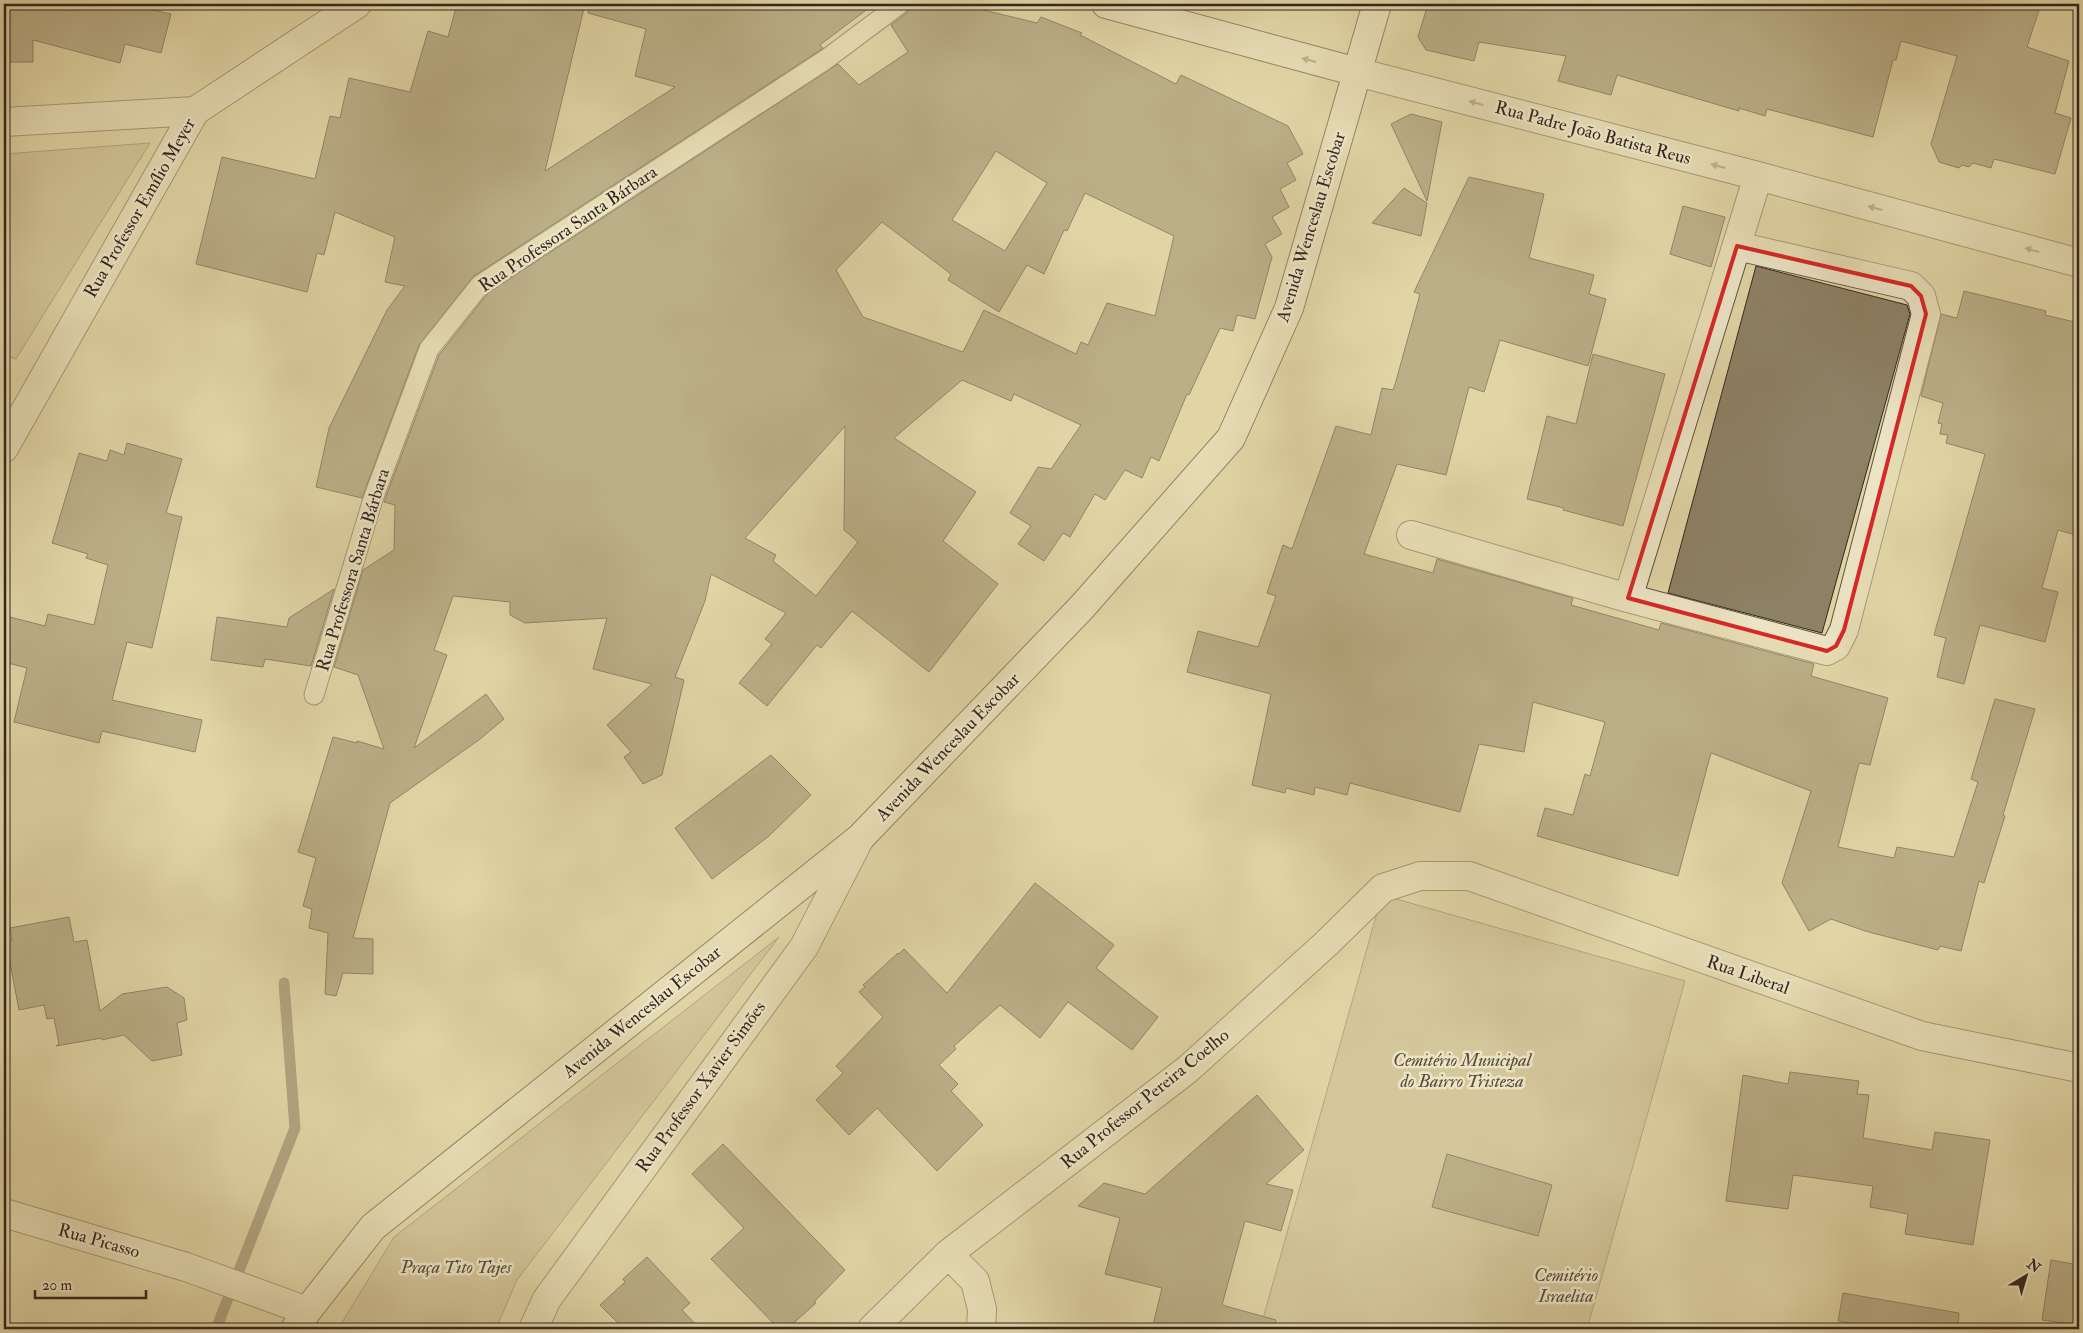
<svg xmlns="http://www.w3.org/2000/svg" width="2083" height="1333" font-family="'IM FELL Double Pica',serif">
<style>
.green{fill:#c3b78f;stroke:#7a6f56}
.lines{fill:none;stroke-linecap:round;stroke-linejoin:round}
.stream{stroke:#786c54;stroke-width:11}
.building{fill:#8d8165;stroke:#32271e;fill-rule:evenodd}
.lane-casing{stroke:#5e5240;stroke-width:21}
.street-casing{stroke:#5e5240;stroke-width:30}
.secondary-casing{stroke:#32271e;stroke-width:30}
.lane{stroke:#ece4c5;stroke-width:19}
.street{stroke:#ece4c5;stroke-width:28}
.secondary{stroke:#ece4c5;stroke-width:28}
.oneway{fill:#8f8672}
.marked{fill:none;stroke:#d62828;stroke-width:4;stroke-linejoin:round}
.labels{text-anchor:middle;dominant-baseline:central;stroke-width:5;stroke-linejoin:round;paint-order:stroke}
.street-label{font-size:18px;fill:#32271e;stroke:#ece4c5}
.park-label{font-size:18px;font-style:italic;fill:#564b3a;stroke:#ece4c5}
</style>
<rect width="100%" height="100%" fill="#e1d5a6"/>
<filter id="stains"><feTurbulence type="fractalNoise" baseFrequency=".004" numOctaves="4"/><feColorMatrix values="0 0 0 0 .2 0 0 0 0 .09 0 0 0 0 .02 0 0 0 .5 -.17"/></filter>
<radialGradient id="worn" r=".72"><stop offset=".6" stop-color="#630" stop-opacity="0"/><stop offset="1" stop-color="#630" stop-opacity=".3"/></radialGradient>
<path class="green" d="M150,143L16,359L4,355V154Z
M1382,895L1685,981L1587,1329H1260Z
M779,937L517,1280L496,1329H338L394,1237Z"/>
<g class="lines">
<path class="stream" d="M216,1329L295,1128L284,983"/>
</g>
<path class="building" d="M78,4H155L153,10L171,14L161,53L125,44L120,63L33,40V62H4V9L77,10Z
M457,4H585L545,171L675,87L635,76L646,29L588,13L590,4H874L820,45L823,48L819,51L474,276L419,345L362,498L316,487L329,428L387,310L405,286L385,282L395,237L335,212L324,255L317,253L307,292L196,264L222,157L315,179L330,116L340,118L349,78L410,92L428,31L448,37Z
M911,4H968L971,7L1037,23L1041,17L1082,33L1080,35L1176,84L1181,75L1288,126L1303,154L1287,163L1296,180L1280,189L1289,207L1272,217L1282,234L1265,244L1272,257L1255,319L1237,315L1233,331L1220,328L1189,395L1187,394L1159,461L1151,457L1142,478L1125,470L1105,500L1095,494L1070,537L1063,533L1044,561L1018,544L1031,526L1010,513L1038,467L1051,469L1081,425L1014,394L1011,401L962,380L894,438L976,492L943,541L998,584L929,672L852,611L821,648L817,645L767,706L739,683L772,644L765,639L786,613L711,574L705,601L675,677L684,680L662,775L643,784L624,757L631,752L607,725L652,684L593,669L607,618L525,623L510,615V602L453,596L434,650L447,655L414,748L486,694L504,719L480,739L390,803L353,938L373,939V974L343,973L336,996L325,994L328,933L309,928L312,909L303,906L316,858L298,852L333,737L357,743V741L384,749L358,675L334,667L363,570L394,550L395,505L384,502L439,355L488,293L838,64L859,85L908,52L891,25L907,13ZM996,151L1047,183L1005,251L952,220ZM1085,193L1174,236L1155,316L1107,303L1088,345L1081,342L1076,354L984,310L963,352L863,317L836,270L882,222L951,274L948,280L999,312L1027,265L1044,274L1064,230L1067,231ZM845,426L844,530L858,542L816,596L773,561L776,555L745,538Z
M1428,4H2041L2027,47L2069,61L2055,113L2071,118L2055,174L1994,159L1991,168L1973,163L1969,167L1962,165L1959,168L1939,162L1931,144L1957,56L1901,41L1896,60H1893L1873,137L1767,109L1765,116L1739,108V111L1617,75L1611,95L1558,81L1566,56L1479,42L1474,61L1426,50L1418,37Z
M1411,114L1442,122L1427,201L1391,124Z
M1469,177L1544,194L1529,258L1594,275L1589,294L1606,299L1588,366L1500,340L1484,392L1469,387L1446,475L1397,464L1364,554L1433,573L1437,559L1573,598L1571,605L1659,630L1661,623L1814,664L1811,676L1888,698L1870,765L1859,763L1838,847L1894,858L1897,847L1954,857L1978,782L1971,779L1995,699L2035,709L2003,815L2005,816L1984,883L1979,881L1961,951L1940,946L1938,950L1865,931L1831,919L1809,931L1782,883L1811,791L1711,753L1678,876L1537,836L1545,808L1573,815L1585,774L1590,776L1605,722L1533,702L1524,752L1479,744L1460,812L1350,783L1347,795L1315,787L1314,795L1286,788L1285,793L1252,785L1271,694L1187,672L1198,631L1258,647L1276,596L1267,593L1283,545L1292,549L1336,426L1371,435L1382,388L1393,390L1396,381L1420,294L1414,292Z
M1404,188L1427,203L1421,236L1372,223Z
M1683,206L1725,217L1711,267L1670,254Z
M1756,266L1907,305L1910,314L1822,633L1668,593Z
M1964,291L2046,311L2045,315L2079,323V536L2058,530L2042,588L2058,592L2045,642L1980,625L1964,684L1937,677L1946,638L1934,635L1985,454L1946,443L1948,435L1940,434L1942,424L1938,423L1943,403L1921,396L1941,314L1957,318Z
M1593,354L1665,374L1623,526L1563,510L1564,508L1527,499L1547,416L1576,424Z
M127,443L182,459L166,513L182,517L152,648L127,642L112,700L202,720L195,752L102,731L99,743L14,722L27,668L4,662V641L10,617L45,626L48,614L94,625L108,565L86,558L88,554L52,543L79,453L107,461L110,450L124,455Z
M334,589L311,666L265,659L263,667L211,660L217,617L287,627L289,618Z
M771,755L811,795L769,836L712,879L675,828Z
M1035,883L1114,945L1096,968L1158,1017L1132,1050L1068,1002L1040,1038L1000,1005L954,1046L956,1049L939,1065L958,1084L951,1091L983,1125L937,1171L877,1108L849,1135L816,1100L843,1073L836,1066L883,1017L859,992L865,987L863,985L898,953L899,954L904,949L947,993Z
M69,917L74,942L87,940L100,1011L122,994L167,987L184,998L187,1020L177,1023L182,1055L152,1061L124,1035L102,1040V1038L56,1046L59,1044L54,1018L47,1019L44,1005L19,1010L6,942L12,941L10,928Z
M1790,1072L1859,1081L1857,1094L1869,1095L1863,1138L1932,1150L1935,1132L1990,1140L1973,1245L1905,1234L1908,1214L1870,1207L1873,1186L1793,1175L1788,1209L1726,1201L1743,1075L1788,1084Z
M1257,1095L1304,1150L1266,1184L1293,1190L1281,1231L1245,1221L1222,1305L1276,1320L1274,1329H1152L1162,1288L1105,1274L1120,1218L1078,1206L1104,1183L1145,1194Z
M723,1144L845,1270L814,1302L816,1303L787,1329H779L711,1259L744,1228L692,1174Z
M1447,1154L1552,1185L1538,1236L1432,1207Z
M647,1257L690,1303L682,1310L700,1329H624L600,1305L625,1282L623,1279Z
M2051,1260L2079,1265V1325L2042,1320Z
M1843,1293L1959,1313L1958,1329H1885L1838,1321Z"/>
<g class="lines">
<g class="lane-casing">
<path id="lane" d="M314,695L373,499L429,349L480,285L825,60L900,4"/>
</g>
<g class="street-casing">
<path id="street" d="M1357,72L1758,176L2079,263
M4,122L195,111
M4,448L195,111L357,4
M1411,535L1628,598L1827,651L1836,646L1844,630L1926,314L1921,296L1911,286L1737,246
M1628,598L1758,176
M4,1213L186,1267L307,1311
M948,1254L975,1281L982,1309L981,1329
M533,1329L547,1299L804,947L860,838
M872,1329L948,1254L1188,1069L1327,943L1383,888L1420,876H1469L1922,1036L2079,1068"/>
</g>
<g class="secondary-casing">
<path id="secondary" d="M1106,4L1357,72
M295,1329L307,1311L373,1227L860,838L1082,607L1231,438L1289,308L1377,4"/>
</g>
<use href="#lane" class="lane"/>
<use href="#street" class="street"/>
<use href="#secondary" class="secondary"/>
</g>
<defs><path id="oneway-solid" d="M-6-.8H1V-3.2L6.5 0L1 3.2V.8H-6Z" transform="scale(1.25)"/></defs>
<g class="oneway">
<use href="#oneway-solid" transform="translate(1309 60) rotate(-165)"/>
<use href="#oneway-solid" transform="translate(1476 103) rotate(-165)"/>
<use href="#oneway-solid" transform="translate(1718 166) rotate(-165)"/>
<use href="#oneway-solid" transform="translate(1875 208) rotate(-165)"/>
<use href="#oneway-solid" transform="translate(2032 250) rotate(-165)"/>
</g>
<path d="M0 0H2083V1333H0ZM1737,246L1911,286L1921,296L1926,314L1844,630L1836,646L1827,651L1628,598Z" fill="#e1d5a6" fill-opacity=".55" fill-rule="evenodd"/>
<path class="marked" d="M1737,246L1911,286L1921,296L1926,314L1844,630L1836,646L1827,651L1628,598Z"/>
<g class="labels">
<g class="street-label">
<text transform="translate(1593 133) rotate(15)">Rua Padre João Batista Reus</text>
<text transform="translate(140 208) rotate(-60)">Rua Professor Emílio Meyer</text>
<text transform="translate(1311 227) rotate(-73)">Avenida Wenceslau Escobar</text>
<text transform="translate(568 229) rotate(-34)">Rua Professora Santa Bárbara</text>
<text transform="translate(353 570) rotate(-73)">Rua Professora Santa Bárbara</text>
<text transform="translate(948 747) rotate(-46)">Avenida Wenceslau Escobar</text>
<text transform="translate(1748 975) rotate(19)">Rua Liberal</text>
<text transform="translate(642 1012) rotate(-39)">Avenida Wenceslau Escobar</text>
<text transform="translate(701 1087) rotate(-54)">Rua Professor Xavier Simões</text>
<text transform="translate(1145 1099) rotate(-39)">Rua Professor Pereira Coelho</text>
<text transform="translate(99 1241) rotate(16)">Rua Picasso</text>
</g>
<g class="park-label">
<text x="1462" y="1060">Cemitério Municipal<tspan x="1462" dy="21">do Bairro Tristeza</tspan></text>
<text x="456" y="1267">Praça Tito Tajes</text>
<text x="1566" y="1275">Cemitério<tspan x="1566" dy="21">Israelita</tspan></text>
</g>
</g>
<rect width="2083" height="1333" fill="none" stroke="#e1d5a6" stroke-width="20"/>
<rect x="5" y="5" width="2073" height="1323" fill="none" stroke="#32271e" stroke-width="2.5"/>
<rect x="10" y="10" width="2063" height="1313" fill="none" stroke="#32271e"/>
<g transform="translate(2026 1276) rotate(38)" stroke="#ece4c5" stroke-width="4" paint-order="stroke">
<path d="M0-4L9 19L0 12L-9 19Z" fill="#32271e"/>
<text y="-8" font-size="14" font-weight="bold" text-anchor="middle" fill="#32271e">N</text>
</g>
<path d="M35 1290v8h111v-8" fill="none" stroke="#32271e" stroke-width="2.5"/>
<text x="42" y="1290" font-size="15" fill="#32271e" stroke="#ece4c5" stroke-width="4" paint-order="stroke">20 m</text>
<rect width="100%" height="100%" filter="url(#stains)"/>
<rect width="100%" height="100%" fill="url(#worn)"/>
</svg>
